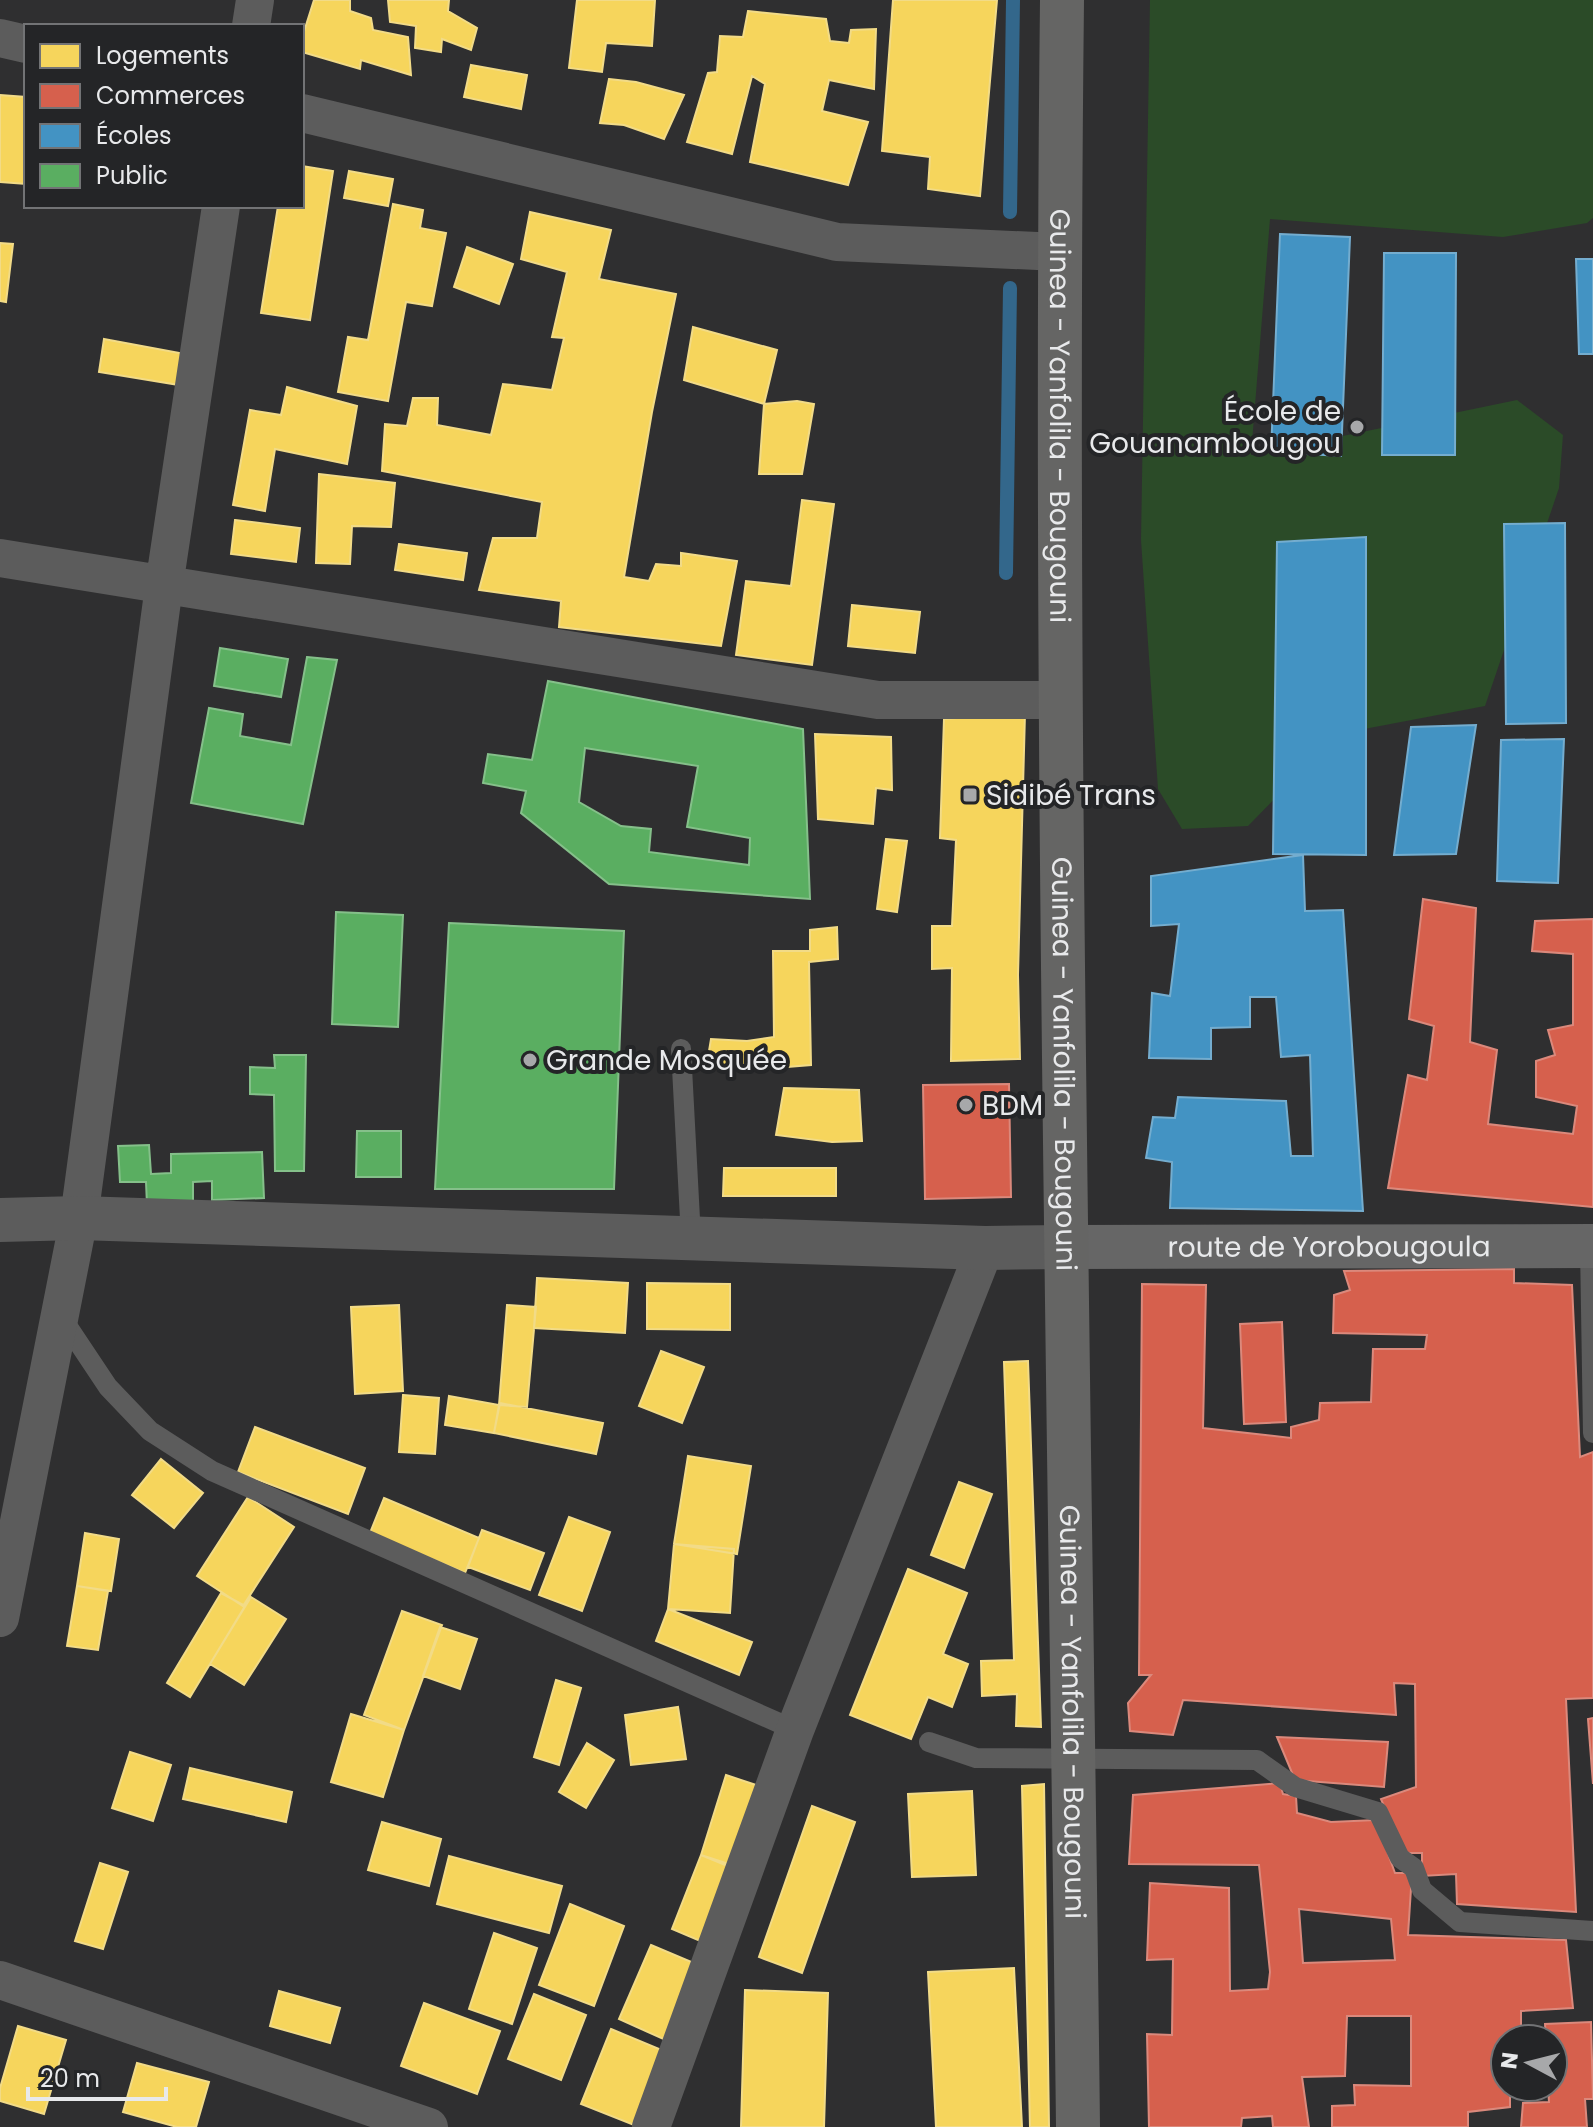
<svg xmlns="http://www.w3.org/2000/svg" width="1593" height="2127" font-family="Poppins,sans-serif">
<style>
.green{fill:#2b4b28}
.homes{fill:#f6d55c;stroke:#f2db87;stroke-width:2}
.shops{fill:#d6604d;stroke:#db897c;stroke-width:2;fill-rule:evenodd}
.schools{fill:#4393c3;stroke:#74adcf;stroke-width:2}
.public{fill:#5aae61;stroke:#85c08a;stroke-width:2;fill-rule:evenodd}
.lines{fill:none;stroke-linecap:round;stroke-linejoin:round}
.stream{stroke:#33678b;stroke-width:14}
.service{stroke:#5c5c5c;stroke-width:20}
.minor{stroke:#5c5c5c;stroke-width:38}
.tertiary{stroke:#5c5c5c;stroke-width:44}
.secondary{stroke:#666;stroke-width:44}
.primary{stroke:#656564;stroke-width:44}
.poi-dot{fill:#a7a8aa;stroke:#242527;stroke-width:3}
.labels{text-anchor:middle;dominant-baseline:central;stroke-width:8;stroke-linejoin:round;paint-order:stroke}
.poi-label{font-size:28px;fill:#e8e9eb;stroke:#242527;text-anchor:start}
.street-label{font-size:28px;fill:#e8e9eb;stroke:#242527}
</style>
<rect width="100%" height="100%" fill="#2f2f30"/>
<path class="green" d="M1150,0H1593V218L1587,223L1503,237L1270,219L1251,455L1517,400L1563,435L1559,488L1485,706L1338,734L1248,826L1182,829L1158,789L1141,540Z"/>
<path class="homes" d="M314,0H350V11L371,18L373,30L408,37L411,75L361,60L360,69L302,52V38Z
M388,0H449L448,11L477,28L471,50L442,39L441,52L415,48L416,26L390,22Z
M577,0H655L652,46L606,43L602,72L569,68Z
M893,0H997L980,196L928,189L930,157L882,151Z
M748,11L826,19L830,41L849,43L851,30L876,29L874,89L829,80L822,111L868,122L848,185L750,162L765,84L752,76L732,154L687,142L708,73L717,72L720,36L743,37Z
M471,65L527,75L521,109L464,97Z
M609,79L636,82L684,95L664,139L624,125L600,123Z
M0,95L26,97V184L0,182Z
M302,166L333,171L310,320L261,313L278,206H302Z
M349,171L393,179L388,206L344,198Z
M393,204L423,210L420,228L446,233L432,306L406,302L388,401L338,392L348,337L368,340Z
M530,212L611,230L599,279L676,294L652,412L624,577L649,581L656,564L681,566V553L737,561L721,646L559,627L561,601L479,590L493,538H537L542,502L382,471L385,424L407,426L413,398H438L437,425L491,435L503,384L552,390L564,338L552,337L567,272L521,259Z
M0,243L13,244L6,302L0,301Z
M467,247L513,264L499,304L454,287Z
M693,327L777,350L764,404L684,380Z
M104,339L185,354L179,385L99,372Z
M287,387L357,406L347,464L275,449L265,511L233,505L250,410L281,415Z
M797,401L814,404L802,474H759L764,404Z
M319,474L395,483L391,527L352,526L350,564L316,563Z
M802,500L834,504L812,665L736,655L746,581L791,586Z
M235,520L300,528L296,562L231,554Z
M399,544L467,553L463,580L395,570Z
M852,605L920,612L915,653L848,646Z
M1025,713L1018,975L1020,1059L951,1061L952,968L932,969V926H952L956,840L940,838L944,719Z
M815,734L891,737L892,790L876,788L873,824L818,819Z
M886,839L907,841L897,912L877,909Z
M837,927L838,959L809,962L811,1065L748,1070L706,1069L711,1039L747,1041L774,1037L773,951H810V930Z
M784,1088L859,1090L862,1141L832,1142L776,1135Z
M724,1168H836V1196H723Z
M537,1278L628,1283L625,1333L534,1328Z
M647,1283L730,1284V1330L647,1329Z
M399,1305L403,1391L355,1394L351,1307Z
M507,1305L536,1307L527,1407L499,1405Z
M661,1351L704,1367L682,1423L639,1406Z
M1028,1361L1041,1727L1016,1726L1017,1694L982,1696L981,1661L1014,1660L1004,1362Z
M403,1395L439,1398L435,1454L399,1452Z
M449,1396L499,1405L494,1433L445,1425Z
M500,1403L603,1423L596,1454L494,1433Z
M255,1427L365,1468L348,1514L238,1472Z
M688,1456L751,1466L737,1554L674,1544Z
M161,1459L203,1493L174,1528L132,1495Z
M959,1482L992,1494L964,1568L931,1555Z
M248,1497L294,1527L243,1606L197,1576Z
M384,1498L479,1538L465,1573L370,1533Z
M569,1517L610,1532L582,1611L539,1595Z
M482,1530L544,1553L530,1590L468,1567Z
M85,1533L119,1539L111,1591L77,1586Z
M674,1544L734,1549L730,1613L668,1609Z
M908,1569L967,1593L943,1654L968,1664L952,1707L928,1697L911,1739L850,1715Z
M77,1586L108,1591L98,1650L67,1646Z
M221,1593L245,1606L190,1697L167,1683Z
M251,1597L286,1619L244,1685L210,1664Z
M668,1609L752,1642L739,1675L656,1641Z
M402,1611L442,1625L404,1730L364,1715Z
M440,1627L477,1639L460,1689L423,1676Z
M556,1680L581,1688L559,1765L534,1757Z
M678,1707L686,1759L631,1765L625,1715Z
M351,1714L404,1730L383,1797L331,1782Z
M587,1743L614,1760L586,1808L559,1792Z
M130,1752L171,1765L153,1821L112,1808Z
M190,1768L292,1792L286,1822L183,1799Z
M726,1775L762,1787L738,1867L701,1855Z
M1044,1784L1049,2127H1030L1022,1786Z
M972,1791L976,1875L912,1877L908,1794Z
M812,1806L855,1822L802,1973L759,1957Z
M382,1822L441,1839L429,1886L368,1870Z
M701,1855L735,1869L705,1943L672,1929Z
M449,1856L562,1886L549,1933L437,1904Z
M100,1863L128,1872L103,1949L75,1941Z
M570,1904L624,1926L594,2006L539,1985Z
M494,1933L537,1948L512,2024L469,2009Z
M651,1945L701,1966L670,2042L619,2019Z
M1014,1968L1022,2127H936L928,1972Z
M745,1990L828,1993L824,2127H741Z
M279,1991L340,2008L330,2043L270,2026Z
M534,1994L586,2015L561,2080L508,2059Z
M424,2003L500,2031L477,2094L401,2066Z
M18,2026L66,2040L44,2114L0,2101V2088Z
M611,2029L664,2051L634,2125L581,2104Z
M137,2063L209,2082L196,2127H177L123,2112Z"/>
<path class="shops" d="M1423,899L1476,908L1470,1042L1497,1050L1488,1124L1573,1134L1577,1106L1536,1097V1061L1555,1055L1548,1030L1573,1025V954L1532,951L1535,921L1593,919V1207L1388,1188L1408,1075L1427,1080L1434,1026L1409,1019Z
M1009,1084L1011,1197L925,1199L923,1085Z
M1514,1269V1283L1572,1285L1580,1457L1593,1452V1698L1566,1699L1576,1912L1457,1904L1456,1874L1422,1876V1853H1403L1381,1799L1416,1787L1415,1684L1394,1683L1396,1715L1183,1700L1173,1735L1130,1731L1128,1703L1151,1675H1139L1142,1284L1206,1285L1203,1428L1291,1438V1427L1319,1420L1320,1403L1371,1402L1373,1349H1425L1427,1335L1333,1333L1334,1295L1350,1290L1344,1271Z
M1282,1322L1286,1422L1244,1424L1240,1324Z
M1593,1718V1784L1588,1719Z
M1277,1737L1388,1742L1384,1787L1295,1780Z
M1280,1783L1283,1794L1296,1796L1297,1813L1331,1822L1376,1820L1395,1873H1412L1408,1935L1566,1940L1573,2008L1521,2011V2039H1505V2087H1510V2107L1468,2112V2127H1332V2106L1355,2105L1354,2085L1411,2086V2016H1347L1345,2076L1302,2077L1309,2127H1273L1272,2116L1242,2118L1241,2127H1149L1147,2034L1172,2035L1173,1959L1147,1960L1150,1883L1229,1888L1230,1991L1268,1989L1270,1972L1259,1865L1129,1864L1133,1795ZM1299,1909L1391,1919L1395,1960L1303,1963Z
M1591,2022L1593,2099H1585L1587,2127H1521L1523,2103L1549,2102L1548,2087H1553V2039H1546L1545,2024Z"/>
<path class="schools" d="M1280,234L1350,237L1341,456L1271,452Z
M1384,253H1456L1455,455H1382Z
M1576,259H1593V354H1579Z
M1565,523L1566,723L1506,724L1504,524Z
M1366,537V855L1273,854L1277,542Z
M1476,725L1456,854L1394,855L1411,727Z
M1564,739L1558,883L1497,881L1501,740Z
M1303,855L1305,911L1343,910L1363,1211L1170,1208L1172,1162L1146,1158L1153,1117L1175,1118L1178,1097L1286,1101L1291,1156H1313L1310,1055L1281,1057L1276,997H1250V1027L1211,1028V1059L1149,1058L1152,993L1170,996L1179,924L1151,926V876Z"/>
<path class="public" d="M220,648L288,659L281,697L214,686Z
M307,657L337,660L303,824L191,803L209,708L243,714L240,736L291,745Z
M548,681L803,729L810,899L609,884L521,813L526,791L483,783L488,754L532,760ZM585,748L698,766L687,827L750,838L749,865L649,852L651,829L621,826L579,802Z
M336,912L403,915L398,1027L332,1024Z
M449,923L624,931L614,1189H435Z
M274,1055H306L304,1171H275L274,1095L250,1094V1067L275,1068Z
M357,1131H401V1177H356Z
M149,1145L151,1174L171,1173V1154L262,1152L264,1198L212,1200V1181L193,1182V1204L147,1205L146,1182H120L118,1146Z"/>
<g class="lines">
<path class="stream" d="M1010,212L1013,0
M1006,573L1010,288"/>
<path class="service" d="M681,1049L691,1238
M1590,1246L1593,1433
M60,1315L108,1387L150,1431L212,1471L795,1730
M929,1742L976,1758L1257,1760L1295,1787L1378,1812L1400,1858L1414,1868L1422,1890L1460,1922L1593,1931"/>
<path class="minor" d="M251,26L255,0
M0,38L26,44
M302,113L837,242L1059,252
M0,558L878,700H1059
M0,1618L79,1218L164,586L221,206
M0,1980L429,2127
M651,2127L795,1730L985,1248"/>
<path class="tertiary" d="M0,1220L79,1218L985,1248L1067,1247"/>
<path class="secondary" id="s1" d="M1067,1247L1593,1246"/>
<path class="primary" id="s2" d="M1062,0C1054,709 1070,1418 1078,2127"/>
</g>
<g class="poi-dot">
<circle cx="1357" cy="427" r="8"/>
<rect x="962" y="787" width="16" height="16" rx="4"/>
<circle cx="530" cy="1060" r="8"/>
<circle cx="966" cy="1105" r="8"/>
</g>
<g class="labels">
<g class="poi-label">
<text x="1341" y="411" text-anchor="end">École de<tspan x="1341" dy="32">Gouanambougou</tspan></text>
<text x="986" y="795">Sidibé Trans</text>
<text x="546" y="1060">Grande Mosquée</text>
<text x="982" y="1105">BDM</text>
</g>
<g class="street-label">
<text stroke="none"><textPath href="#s2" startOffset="416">Guinea - Yanfolila - Bougouni</textPath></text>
<text stroke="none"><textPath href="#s2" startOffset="1064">Guinea - Yanfolila - Bougouni</textPath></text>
<text stroke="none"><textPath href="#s1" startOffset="262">route de Yorobougoula</textPath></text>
<text stroke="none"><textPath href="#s2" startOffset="1712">Guinea - Yanfolila - Bougouni</textPath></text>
</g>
</g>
<rect x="24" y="24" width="280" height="184" fill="#242527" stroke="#727375" stroke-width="2"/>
<rect x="40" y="44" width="40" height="24" fill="#f6d55c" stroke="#727375" stroke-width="2"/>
<text x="96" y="64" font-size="24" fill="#e8e9eb">Logements</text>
<rect x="40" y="84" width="40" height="24" fill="#d6604d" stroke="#727375" stroke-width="2"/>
<text x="96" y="104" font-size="24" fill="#e8e9eb">Commerces</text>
<rect x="40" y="124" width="40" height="24" fill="#4393c3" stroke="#727375" stroke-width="2"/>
<text x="96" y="144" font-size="24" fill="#e8e9eb">Écoles</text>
<rect x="40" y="164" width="40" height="24" fill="#5aae61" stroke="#727375" stroke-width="2"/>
<text x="96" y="184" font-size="24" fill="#e8e9eb">Public</text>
<g transform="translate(1529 2063) rotate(277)"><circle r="38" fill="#242527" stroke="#727375" stroke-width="2"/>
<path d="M0-6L14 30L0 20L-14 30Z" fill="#a7a8aa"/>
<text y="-12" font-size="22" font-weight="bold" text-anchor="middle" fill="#e8e9eb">N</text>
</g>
<path d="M28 2087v12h138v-12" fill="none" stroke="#e8e9eb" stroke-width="4"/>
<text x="40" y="2087" font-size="24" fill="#e8e9eb" stroke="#242527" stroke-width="6" paint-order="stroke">20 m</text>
</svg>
